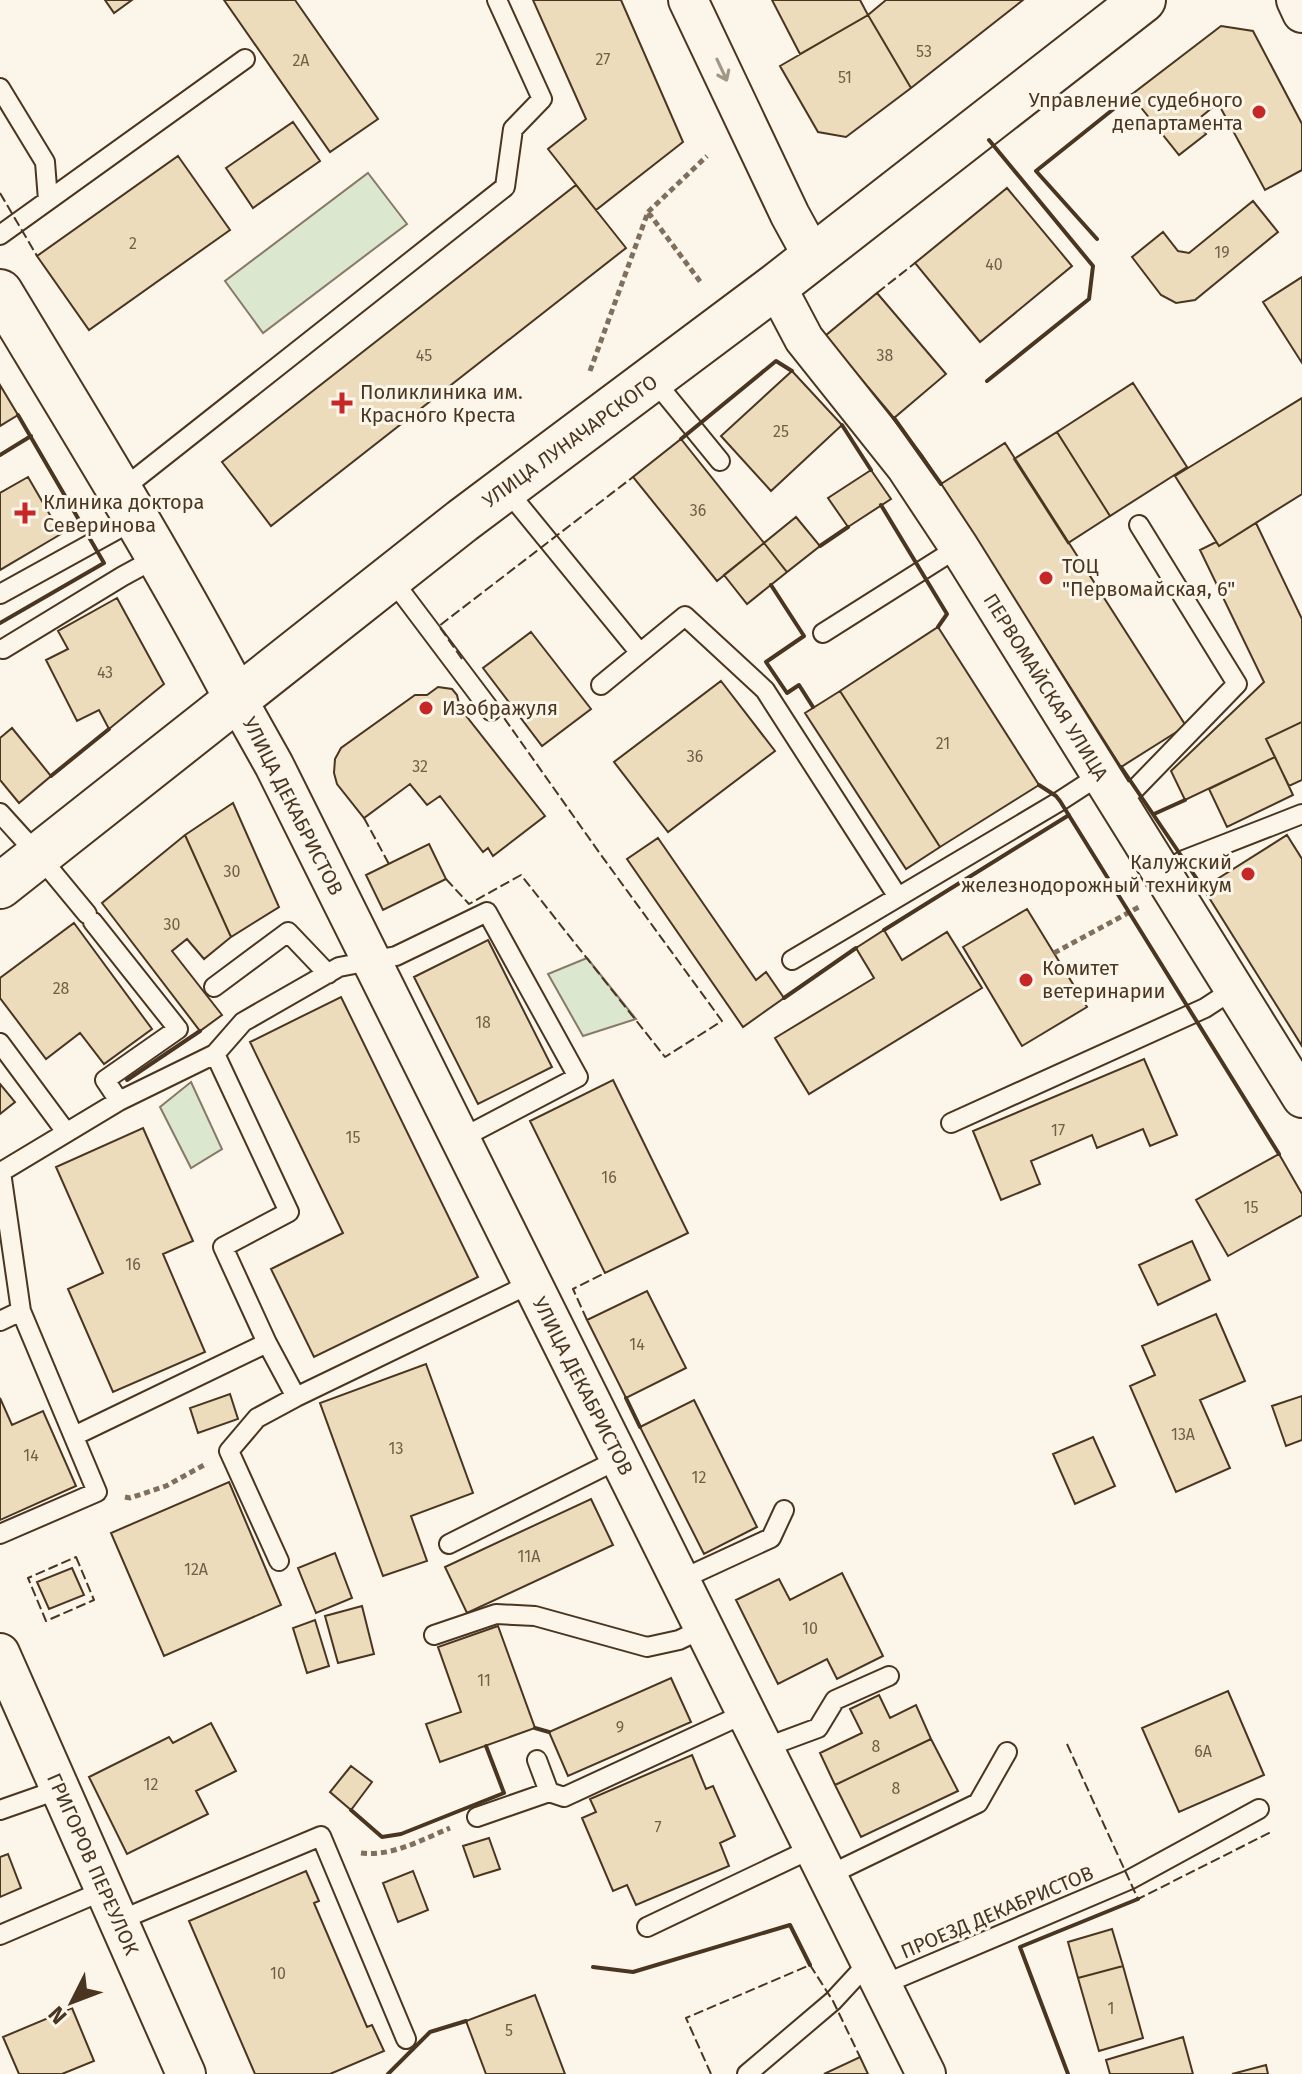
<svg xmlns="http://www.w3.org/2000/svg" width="1302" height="2074" font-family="'Fira Sans',sans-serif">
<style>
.green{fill:#dce7d0;stroke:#887966;stroke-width:2}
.building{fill:#ecdcbc;stroke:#4a3520;stroke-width:2}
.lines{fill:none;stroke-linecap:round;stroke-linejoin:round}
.service-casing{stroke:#4a3520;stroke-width:22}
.minor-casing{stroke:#4a3520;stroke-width:42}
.tertiary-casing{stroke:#4a3520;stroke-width:48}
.secondary-casing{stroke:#4a3520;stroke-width:48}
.path{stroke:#7f6f5c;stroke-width:5;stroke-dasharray:6 4;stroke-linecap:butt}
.service{stroke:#fbf6e9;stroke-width:18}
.minor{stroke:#fbf6e9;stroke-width:38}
.tertiary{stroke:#fbf6e9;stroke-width:44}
.secondary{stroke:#fbf6e9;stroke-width:44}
.fence{stroke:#4a3520;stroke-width:2;stroke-dasharray:10 4;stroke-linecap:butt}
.wall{stroke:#4a3520;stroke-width:4}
.oneway{stroke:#a29684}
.poi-dot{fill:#c62828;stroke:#fbf6e9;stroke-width:3}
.labels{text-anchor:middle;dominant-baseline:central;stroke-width:6;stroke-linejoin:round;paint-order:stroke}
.number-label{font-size:16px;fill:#725f47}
.poi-label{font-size:20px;fill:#4a3520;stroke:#fbf6e9;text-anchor:start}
.street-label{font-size:20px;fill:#4a3520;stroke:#fbf6e9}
</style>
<rect width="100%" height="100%" fill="#fbf6e9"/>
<path class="green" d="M368,173L407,224L263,333L225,281Z
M587,958L636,1019L583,1036L548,974Z
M191,1082L222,1149L191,1168L160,1107Z"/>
<path class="building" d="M105,0H132L114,13Z
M224,0H295L378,119L330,152Z
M533,0H621L683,142L596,210L548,149L586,119Z
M772,0H860L868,15L800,54Z
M886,0H1023L911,88L868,15Z
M868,15L911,88L846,137L818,132L780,66Z
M1221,26L1253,31L1302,124V170L1265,190L1218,103L1196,121L1206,134L1179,155L1131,95Z
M293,122L320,161L253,208L226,168Z
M178,156L230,230L89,330L37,256Z
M576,185L626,248L271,526L222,462Z
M1007,188L1072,266L980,342L915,263Z
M1253,201L1278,232L1195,300L1176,303L1161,295L1132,257L1163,232L1178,251L1189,253Z
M1302,277V363L1263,302Z
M877,293L946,374L894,418L825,336Z
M792,371L842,425L771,491L721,436Z
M1133,383L1187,467L1110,516L1057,432Z
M0,385L18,415L0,426Z
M1302,398V494L1219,546L1175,476Z
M1057,432L1110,516L1068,543L1014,459Z
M681,439L764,543L717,581L633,477Z
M1005,443L1186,726L1121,767L941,484Z
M871,470L891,499L848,527L828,498Z
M28,477L61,534L0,570V493Z
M796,517L820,546L787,572L764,543Z
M1256,523L1302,619V722L1266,739L1275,757L1185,800L1171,771L1264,682L1200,550L1216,542L1219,546Z
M764,543L787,572L747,604L724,575Z
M117,598L164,684L109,729L99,710L77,721L46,660L68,649L58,631Z
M938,627L1039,785L940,847L840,691Z
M531,632L591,709L542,746L483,668Z
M721,681L775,751L668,832L614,762Z
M438,687L452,689L457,695L460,708L545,816L493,856L488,848L483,852L440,796L427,805L410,784L364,818L337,784L334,773L335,759L341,748L415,695H427Z
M840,691L940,847L906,869L805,713Z
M1302,722V780L1289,786L1266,739Z
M12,728L51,776L19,803L0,780V738Z
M1275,757L1293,795L1227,827L1209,789Z
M233,803L279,907L231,937L185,835Z
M185,835L231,937L204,959L187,939L172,951L222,1015L200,1031L102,903Z
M1287,835L1302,859V1046L1203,888Z
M658,838L756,980L766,972L784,998L743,1027L627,859Z
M429,844L446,879L383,910L366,875Z
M1027,909L1087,1007L1022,1046L963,947Z
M74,923L152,1029L104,1064L80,1033L46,1059L0,998V978Z
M884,930L902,960L947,932L982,988L809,1094L775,1038L874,978L856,948Z
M488,940L552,1067L478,1104L414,977Z
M341,997L478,1277L314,1357L271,1269L343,1233L250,1042Z
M1144,1059L1177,1135L1150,1146L1143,1129L1097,1148L1092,1135L1031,1161L1040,1184L1001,1200L973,1131Z
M613,1080L688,1233L605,1273L530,1121Z
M0,1084L15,1102L0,1114Z
M143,1128L193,1241L163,1254L205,1352L113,1392L68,1289L103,1273L56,1167Z
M1279,1154L1302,1194V1215L1228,1256L1196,1200Z
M1192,1241L1210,1280L1158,1305L1139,1265Z
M647,1291L686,1368L626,1398L587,1320Z
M1216,1314L1245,1381L1200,1400L1230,1468L1176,1492L1130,1386L1155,1375L1142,1346Z
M426,1364L473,1493L411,1516L427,1561L383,1576L320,1403Z
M230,1394L238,1419L198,1433L190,1408Z
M1302,1396V1440L1286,1446L1272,1406Z
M0,1398L12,1425L43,1411L76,1486L0,1520Z
M694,1400L757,1527L704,1554L640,1427Z
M1093,1437L1115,1486L1075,1504L1053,1454Z
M229,1482L281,1605L164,1656L111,1533Z
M591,1499L613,1545L467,1613L445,1567Z
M335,1553L352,1598L316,1613L298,1568Z
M72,1568L84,1595L49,1609L37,1582Z
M842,1573L883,1656L837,1679L827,1659L778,1684L736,1600L779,1579L790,1600Z
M362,1606L374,1654L338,1663L325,1616Z
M315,1620L329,1666L307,1673L293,1628Z
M498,1626L535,1728L440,1762L426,1724L461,1712L438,1647Z
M671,1678L691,1722L568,1776L549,1732Z
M1228,1691L1264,1775L1179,1812L1142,1728Z
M879,1695L890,1718L916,1705L931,1739L835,1785L820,1753L862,1733L850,1709Z
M211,1723L236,1771L196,1791L208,1814L127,1854L89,1777L169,1737L173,1743Z
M931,1739L958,1791L861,1837L835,1785Z
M692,1755L706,1789L713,1786L735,1836L720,1843L729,1866L636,1905L627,1885L613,1891L582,1818L596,1812L590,1799Z
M351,1766L372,1782L351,1810L330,1792Z
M489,1838L500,1869L474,1877L463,1846Z
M8,1854L21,1888L0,1897V1857Z
M306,1871L319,1901L314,1903L367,2027L372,2025L384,2051L330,2074H255L189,1921Z
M413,1871L428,1910L398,1922L383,1883Z
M1112,1929L1123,1966L1078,1978L1068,1942Z
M1123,1966L1143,2038L1099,2051L1078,1978Z
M535,1995L565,2074H486L466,2021Z
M72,2008L94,2061L62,2074H19L3,2037Z
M1183,2037L1193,2074H1110L1106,2060Z
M860,2057L868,2074H824Z
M1266,2065L1268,2074H1232Z"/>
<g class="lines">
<g class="service-casing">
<path id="service" d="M0,88L45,162L48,200
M0,235L245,59
M653,379L720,461
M505,488L640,653
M120,491L505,187L513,129L542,99L497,0
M390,577L491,711
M0,594L136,519
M823,633L959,547
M3,649L123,576L158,557
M601,685L685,616L765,690L898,897
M1117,802L1136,788L1237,684L1139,525
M0,813L39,856L87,914
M1161,874L1184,860L1302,814
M792,960L1060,801L1100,775
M214,987L288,932L328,974
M0,1043L66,1132
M215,1054L243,1022L339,967L396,956L487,912L578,1077L460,1139
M951,1123L1205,1008L1234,989
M0,1321L21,1311
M267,1343L296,1397L257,1418L229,1451L279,1561
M296,1397L532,1283
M74,1436L267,1343L223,1247L289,1212L215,1054L119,1101L105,1080L178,1029L93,922
M0,1534L97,1492L21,1311L1,1172L119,1101
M449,1544L619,1459
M680,1580L771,1538L784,1510
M434,1635L496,1614L535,1616L647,1647L679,1640L704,1628
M764,1748L818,1728L835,1700L889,1676
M537,1760L549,1792L564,1797L746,1713
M0,1810L60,1789
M477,1817L549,1792
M827,1876L978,1803L1007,1752
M118,1921L321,1836L406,2039
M647,1927L813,1848
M0,1935L105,1890
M882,1985L1129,1880L1259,1809
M747,2074L833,2001L870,1961"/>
</g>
<g class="minor-casing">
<path id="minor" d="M688,0L790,215L813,257
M1296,0L1302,13
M776,286L804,339L906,467L959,547L1302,1098
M237,699L274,765L926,2074
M0,1653L186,2074"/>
</g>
<g class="tertiary-casing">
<path id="tertiary" d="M0,292C81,426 164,560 237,699"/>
</g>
<g class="secondary-casing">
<path id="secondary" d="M0,886L462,521L776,286L1143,0"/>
</g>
<path class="path" d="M648,212L707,156
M590,371L648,212L702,284
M1054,953L1139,907
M125,1497L130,1498L166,1486L204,1465
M361,1853C392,1857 423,1839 450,1828"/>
<use href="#service" class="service"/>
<use href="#minor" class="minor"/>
<use href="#tertiary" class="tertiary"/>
<use href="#secondary" class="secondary"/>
<path class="fence" d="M0,193L37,256
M877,293L915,263
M462,659L439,626L633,477
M364,818L389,864
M446,879L469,904L521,875L665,1057L722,1021L601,855L497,708
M587,1320L573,1289L605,1273
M76,1557L94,1600L46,1621L28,1578Z
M1067,1744L1138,1899L1273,1831
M711,2074L686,2018L810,1965L833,2001L860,2057"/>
<path class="wall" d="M1097,239L1036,171L1131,95
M987,381L1089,299L1093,266L989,140
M894,418L941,484
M842,425L871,470
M681,439L776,361L792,371
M0,455L31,436
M881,505L947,614L938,627
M820,546L848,527
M771,585L804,636L766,662L787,693L799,685L813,707
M0,623L104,563L18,415
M1121,767L1203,888
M51,776L109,729
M1039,785L1056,796L1060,801L1279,1154
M1154,814L1185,800
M884,930L1069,815
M784,998L856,948
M127,1080L200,1031
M626,1398L640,1427
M535,1728L549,1732
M351,1810L382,1837L401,1834L504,1793L486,1746
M593,1967L633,1972L790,1925L810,1965
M388,2074L430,2032L466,2021
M1068,2074L1020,1947L1138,1899"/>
</g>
<defs><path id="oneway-shaft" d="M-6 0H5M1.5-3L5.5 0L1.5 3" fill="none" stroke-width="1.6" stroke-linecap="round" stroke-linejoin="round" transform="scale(2)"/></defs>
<use class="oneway" href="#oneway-shaft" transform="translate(722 70) rotate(65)"/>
<g class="poi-dot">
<circle cx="1259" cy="112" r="8"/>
<path d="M338 391h8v8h8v8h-8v8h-8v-8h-8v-8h8z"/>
<path d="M21 501h8v8h8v8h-8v8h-8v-8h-8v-8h8z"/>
<circle cx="1046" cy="578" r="8"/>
<circle cx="426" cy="708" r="8"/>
<circle cx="1248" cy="874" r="8"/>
<circle cx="1026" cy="980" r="8"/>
</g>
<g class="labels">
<g class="number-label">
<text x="924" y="51">53</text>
<text x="603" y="59">27</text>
<text x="301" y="60">2А</text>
<text x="845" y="77">51</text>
<text x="133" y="243">2</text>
<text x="1222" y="252">19</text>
<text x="994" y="264">40</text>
<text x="424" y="355">45</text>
<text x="885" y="355">38</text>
<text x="781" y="431">25</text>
<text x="698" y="510">36</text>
<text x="105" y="672">43</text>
<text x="943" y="743">21</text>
<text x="695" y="756">36</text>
<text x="420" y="766">32</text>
<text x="232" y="871">30</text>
<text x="172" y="924">30</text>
<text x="61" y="988">28</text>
<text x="483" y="1022">18</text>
<text x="1058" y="1130">17</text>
<text x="353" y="1137">15</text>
<text x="609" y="1177">16</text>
<text x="1251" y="1207">15</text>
<text x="133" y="1264">16</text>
<text x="637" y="1344">14</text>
<text x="1183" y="1434">13А</text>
<text x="396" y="1448">13</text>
<text x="31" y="1455">14</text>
<text x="699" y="1477">12</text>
<text x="529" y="1556">11А</text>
<text x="196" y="1569">12А</text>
<text x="810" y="1628">10</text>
<text x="484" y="1680">11</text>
<text x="620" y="1727">9</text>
<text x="876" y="1746">8</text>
<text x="1203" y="1751">6А</text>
<text x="151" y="1784">12</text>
<text x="896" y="1788">8</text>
<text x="658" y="1827">7</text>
<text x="278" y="1973">10</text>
<text x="1111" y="2008">1</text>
<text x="509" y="2030">5</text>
</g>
<g class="poi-label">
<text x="1243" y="100" text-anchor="end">Управление судебного<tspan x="1243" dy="23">департамента</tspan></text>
<text x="360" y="392">Поликлиника им.<tspan x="360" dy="23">Красного Креста</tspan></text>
<text x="43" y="502">Клиника доктора<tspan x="43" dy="23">Северинова</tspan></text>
<text x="1062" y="566">ТОЦ<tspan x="1062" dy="23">"Первомайская, 6"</tspan></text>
<text x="442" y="708">Изображуля</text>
<text x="1232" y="862" text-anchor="end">Калужский<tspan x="1232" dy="23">железнодорожный техникум</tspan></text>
<text x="1042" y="968">Комитет<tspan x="1042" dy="23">ветеринарии</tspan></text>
</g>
<g class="street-label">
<text transform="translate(570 441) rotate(-36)">УЛИЦА ЛУНАЧАРСКОГО</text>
<text transform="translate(1046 687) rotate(58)">ПЕРВОМАЙСКАЯ УЛИЦА</text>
<text transform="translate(293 806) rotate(63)">УЛИЦА ДЕКАБРИСТОВ</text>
<text transform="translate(583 1386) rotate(63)">УЛИЦА ДЕКАБРИСТОВ</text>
<text transform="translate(93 1864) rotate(66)">ГРИГОРОВ ПЕРЕУЛОК</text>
<text transform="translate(997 1912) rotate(-23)">ПРОЕЗД ДЕКАБРИСТОВ</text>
</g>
</g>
<g transform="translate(72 2002) rotate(228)" stroke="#fbf6e9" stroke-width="6" paint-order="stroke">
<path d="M0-6L14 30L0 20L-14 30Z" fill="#4a3520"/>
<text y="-12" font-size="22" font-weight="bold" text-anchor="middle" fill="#4a3520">N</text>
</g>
</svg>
